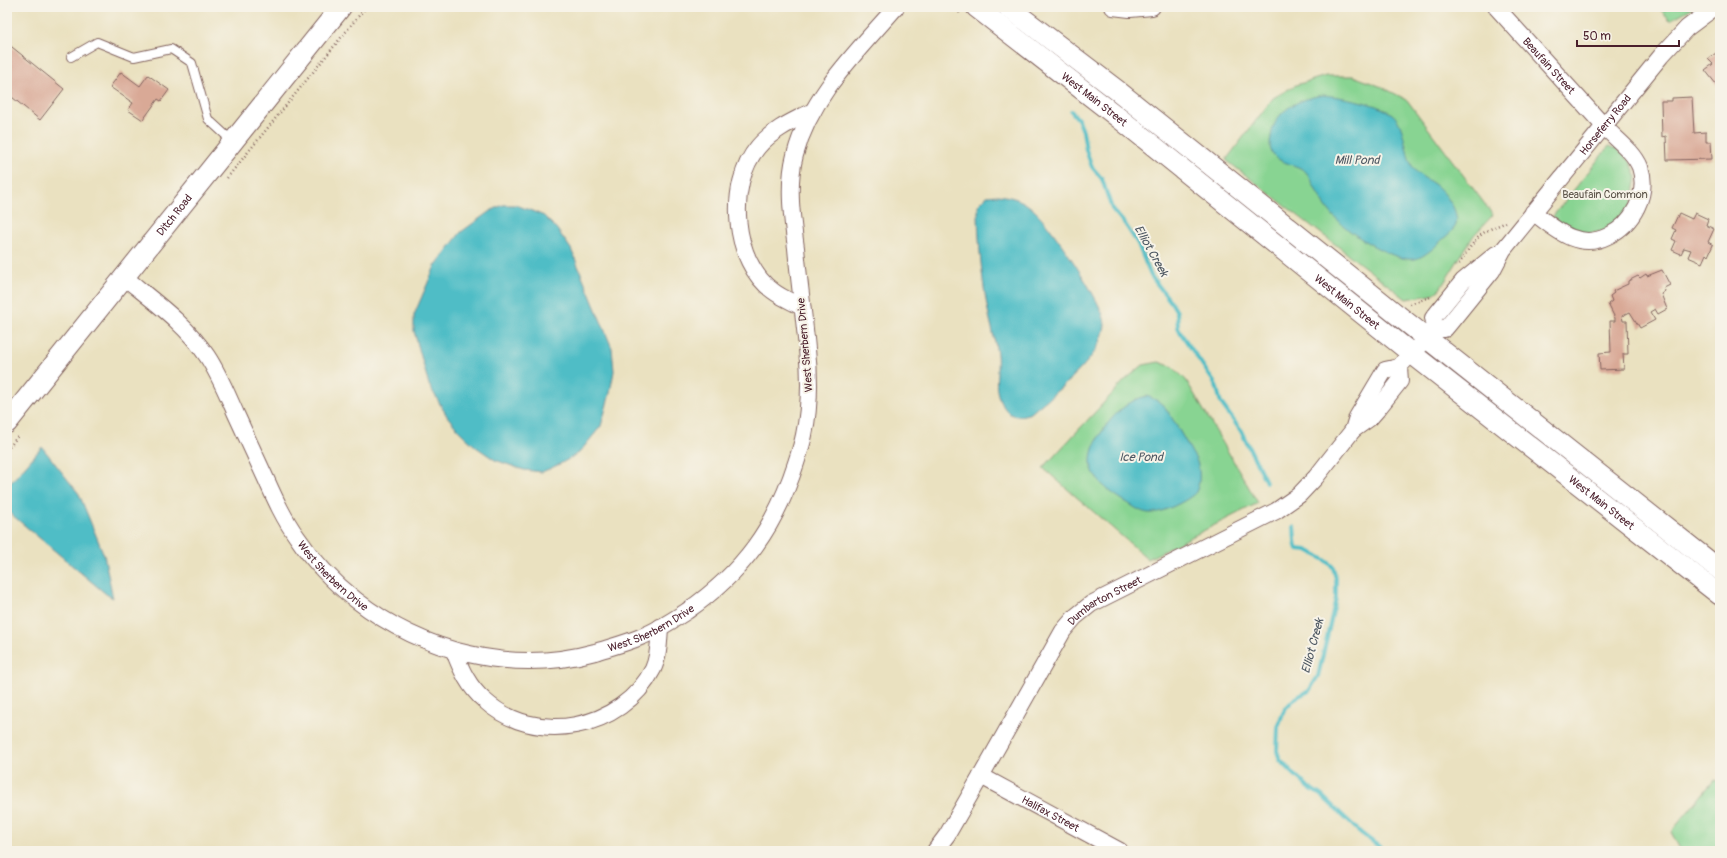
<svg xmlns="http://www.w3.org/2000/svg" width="1727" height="858" font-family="Pangolin,sans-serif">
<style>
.green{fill:#88d492;stroke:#697a5e}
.water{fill:#4fbdc6;stroke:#4c6e78}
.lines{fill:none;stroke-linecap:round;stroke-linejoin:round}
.stream{stroke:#4fbdc6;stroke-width:4}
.building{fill:#d9a996}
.service-casing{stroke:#82635f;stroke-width:10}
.minor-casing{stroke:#82635f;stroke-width:18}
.tertiary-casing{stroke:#82635f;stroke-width:22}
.path{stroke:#82635f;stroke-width:2.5;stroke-dasharray:1 3;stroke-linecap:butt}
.service{stroke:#fff;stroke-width:8}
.minor{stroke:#fff;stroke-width:16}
.tertiary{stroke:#fff;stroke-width:20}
.labels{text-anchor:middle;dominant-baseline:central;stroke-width:4;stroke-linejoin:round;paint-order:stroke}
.street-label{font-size:11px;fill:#4a1f2b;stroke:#f7f3e8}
.park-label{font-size:11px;fill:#5d554a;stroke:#f7f3e8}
.water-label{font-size:12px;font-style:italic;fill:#4c5661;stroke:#f7f3e8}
</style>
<rect width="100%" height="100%" fill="#f7f3e8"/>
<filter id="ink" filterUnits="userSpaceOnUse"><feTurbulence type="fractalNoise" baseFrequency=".025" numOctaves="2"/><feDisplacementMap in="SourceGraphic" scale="8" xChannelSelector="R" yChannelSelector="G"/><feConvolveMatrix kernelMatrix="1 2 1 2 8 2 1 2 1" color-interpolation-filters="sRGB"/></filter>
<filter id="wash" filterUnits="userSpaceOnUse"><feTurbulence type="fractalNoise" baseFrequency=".012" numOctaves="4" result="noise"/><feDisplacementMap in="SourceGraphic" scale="16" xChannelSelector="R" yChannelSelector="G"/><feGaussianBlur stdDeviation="0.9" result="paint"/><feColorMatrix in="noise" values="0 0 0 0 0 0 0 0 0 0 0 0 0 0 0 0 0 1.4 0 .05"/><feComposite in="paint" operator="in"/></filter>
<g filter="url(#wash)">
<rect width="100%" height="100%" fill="#eae1c0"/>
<path class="green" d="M1658,7H1694L1670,20Z
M1326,76H1353L1382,87L1407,100L1493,215L1474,235L1440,289L1432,295L1406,299L1226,160L1273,98L1296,85Z
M1609,146L1617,149L1630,161L1637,177L1632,204L1619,220L1604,231L1581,235L1557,224L1553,216Z
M1159,362L1173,367L1186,380L1258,503L1148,559L1043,468L1125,380L1143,365Z
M1715,779L1720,782V851H1681L1671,832Z"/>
<path class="water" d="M1323,95C1342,97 1377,103 1392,114C1406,124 1404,155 1414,169C1419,176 1427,179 1434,184C1444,191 1462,213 1455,227C1452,231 1448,235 1444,238C1437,245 1425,257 1415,259C1397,262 1359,239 1345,227C1336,220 1329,211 1323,202C1316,193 1313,181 1307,173C1298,163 1280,165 1273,154C1269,149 1270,143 1271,137C1274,110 1299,99 1323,95Z
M998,195C1014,197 1024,200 1036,212C1051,226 1105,305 1105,324C1105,329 1102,337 1100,342C1089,367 1052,395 1031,413C1024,415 1014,419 1008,412C990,393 999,375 997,354C995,338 990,322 987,306C981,272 978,239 978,205L987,196Z
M503,205H516L532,211L544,216L556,228L571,249L612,348L614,371L610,393L601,426L579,453L560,464L542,472L524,470L495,460L476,447L459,431L447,416L429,385L414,331V315L435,266L461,232L490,211Z
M1147,396L1158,401L1165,407C1174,421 1182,435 1190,449C1192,454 1197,459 1198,465C1200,473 1200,484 1196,492C1190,500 1160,514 1150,513C1141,513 1133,506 1126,502C1093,482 1079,465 1103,430C1114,414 1128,400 1147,396Z
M42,447L79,494L104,555L113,598L106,594L11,514L7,507V487Z"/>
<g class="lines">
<path class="stream" d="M1071,111L1078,119L1083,131L1086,150L1092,167L1102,179L1112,209L1125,224L1138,244L1151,276L1171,302L1177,312L1178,327L1182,335L1216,385L1221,403L1241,431L1266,482
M1294,527C1295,534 1294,542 1297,549L1307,550L1325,560L1333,567L1336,579V598L1318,676L1309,691L1295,698L1284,710L1278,727L1277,751L1280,760L1295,775L1308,787L1322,796L1361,833L1385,851"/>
</g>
<g id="blocks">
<path class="building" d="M7,43L64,89L40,120L7,93Z
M1720,50V89L1705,70L1713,64L1708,59Z
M121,72L140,86L148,75L169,90L161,101L158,99L143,120L128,110L133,103L110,87Z
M1692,97L1694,133L1706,132V142H1711L1712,159L1667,160L1666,136L1662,137L1661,101H1672V98Z
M1679,213L1692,219L1695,213L1708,219L1706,225L1714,229L1708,242L1713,245L1708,256L1706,254L1702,263L1688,257L1691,250L1684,248L1681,254L1672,250L1676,241L1672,239L1676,230L1672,228Z
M1662,270L1670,285L1664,288L1665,291L1661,294L1667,309L1658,314L1655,309L1650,312L1655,320L1640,328L1630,312L1622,316L1623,321H1627L1628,354H1623L1624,369L1600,370L1599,353L1611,352L1610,321H1615V318L1608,304L1612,301L1610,296L1614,293L1613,291L1628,284V281L1638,276L1640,278L1646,274L1647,276Z"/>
</g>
</g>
<g filter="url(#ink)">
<use href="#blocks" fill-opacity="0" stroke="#82635f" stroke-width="1"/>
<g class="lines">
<g class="service-casing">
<path id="service" d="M71,57L97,42L134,57L171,49L192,63L208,119L232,141"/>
</g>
<g class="minor-casing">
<g id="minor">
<path d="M1113,7L1130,9L1152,7"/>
<path id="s1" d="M1496,7C1531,46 1567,85 1602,124C1614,138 1633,150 1640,167C1649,194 1633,224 1608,236C1578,251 1555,229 1533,212"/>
<path id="s2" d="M123,276C153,301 185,323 207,356C219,374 227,394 236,414C246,436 256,457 266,479C275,499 284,519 297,537C313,561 333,582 356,600C423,652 512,675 595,652C611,647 627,643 643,636C658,630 673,620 687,611C743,572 775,528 796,463C799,454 802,445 804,435C810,407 810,377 807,349C804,315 799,282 796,248C792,218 787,185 795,155C811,95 857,52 896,7"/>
<path d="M802,307C793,302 782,298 773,291C733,262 726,185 758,147C772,130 793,121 813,111"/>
<path id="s3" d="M1436,329H1445L1450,323L1492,271L1503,250L1661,56L1687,28L1715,7"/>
<path d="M1436,329L1433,318L1463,281L1496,254"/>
<path d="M1353,430L1357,417L1385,370L1399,367"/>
<path d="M454,651C461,670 469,687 484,700C535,747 622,730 653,669C659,656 659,641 660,627"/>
<path id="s4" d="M981,776L1120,851"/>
<path id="s5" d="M935,851L947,835L981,776L1063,631L1075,617L1091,604L1276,511L1299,495L1316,477L1353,430L1370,418L1377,410L1400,381L1399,367C1410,353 1425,343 1436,329"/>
</g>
</g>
<g class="tertiary-casing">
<g id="tertiary">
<path id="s6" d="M976,7L1124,122L1411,353L1720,595"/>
<path d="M1008,7L1118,91L1395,313L1720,570"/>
<path id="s7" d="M7,423L341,7"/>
</g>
</g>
<path class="path" d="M953,7L961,14
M1662,7L1666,12L1673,7
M227,178L366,7
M1459,264C1467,252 1475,237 1488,230C1494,227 1500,225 1506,222
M1410,304L1430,297
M7,450L18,436"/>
<use href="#service" class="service"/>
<use href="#minor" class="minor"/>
<use href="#tertiary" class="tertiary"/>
</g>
</g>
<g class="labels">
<g class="street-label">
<text stroke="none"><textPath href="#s1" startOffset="79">Beaufain Street</textPath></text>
<text stroke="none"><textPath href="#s6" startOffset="150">West Main Street</textPath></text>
<text stroke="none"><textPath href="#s3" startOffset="269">Horseferry Road</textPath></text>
<text stroke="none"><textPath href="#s7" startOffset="267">Ditch Road</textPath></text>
<text stroke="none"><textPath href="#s6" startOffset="474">West Main Street</textPath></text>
<text transform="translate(805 345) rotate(-95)">West Sherbern Drive</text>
<text stroke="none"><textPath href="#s6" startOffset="798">West Main Street</textPath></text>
<text stroke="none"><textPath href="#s2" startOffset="372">West Sherbern Drive</textPath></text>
<text stroke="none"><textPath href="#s5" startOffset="307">Dumbarton Street</textPath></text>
<text stroke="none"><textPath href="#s2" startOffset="720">West Sherbern Drive</textPath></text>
<text stroke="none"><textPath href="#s4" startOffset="79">Halifax Street</textPath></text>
</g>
<g class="park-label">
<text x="1605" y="194">Beaufain Common</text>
</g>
<g class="water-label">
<text x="1357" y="160">Mill Pond</text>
<text transform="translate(1151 251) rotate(61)">Elliot Creek</text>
<text x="1141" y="457">Ice Pond</text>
<text transform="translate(1313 646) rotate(-75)">Elliot Creek</text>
</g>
</g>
<rect width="1727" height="858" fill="none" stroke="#f7f3e8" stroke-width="24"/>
<path d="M1577 40v6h102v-6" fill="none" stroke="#4a1f2b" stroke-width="2"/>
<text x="1583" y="40" font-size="12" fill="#4a1f2b" stroke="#f7f3e8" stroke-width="3" paint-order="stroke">50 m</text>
</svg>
